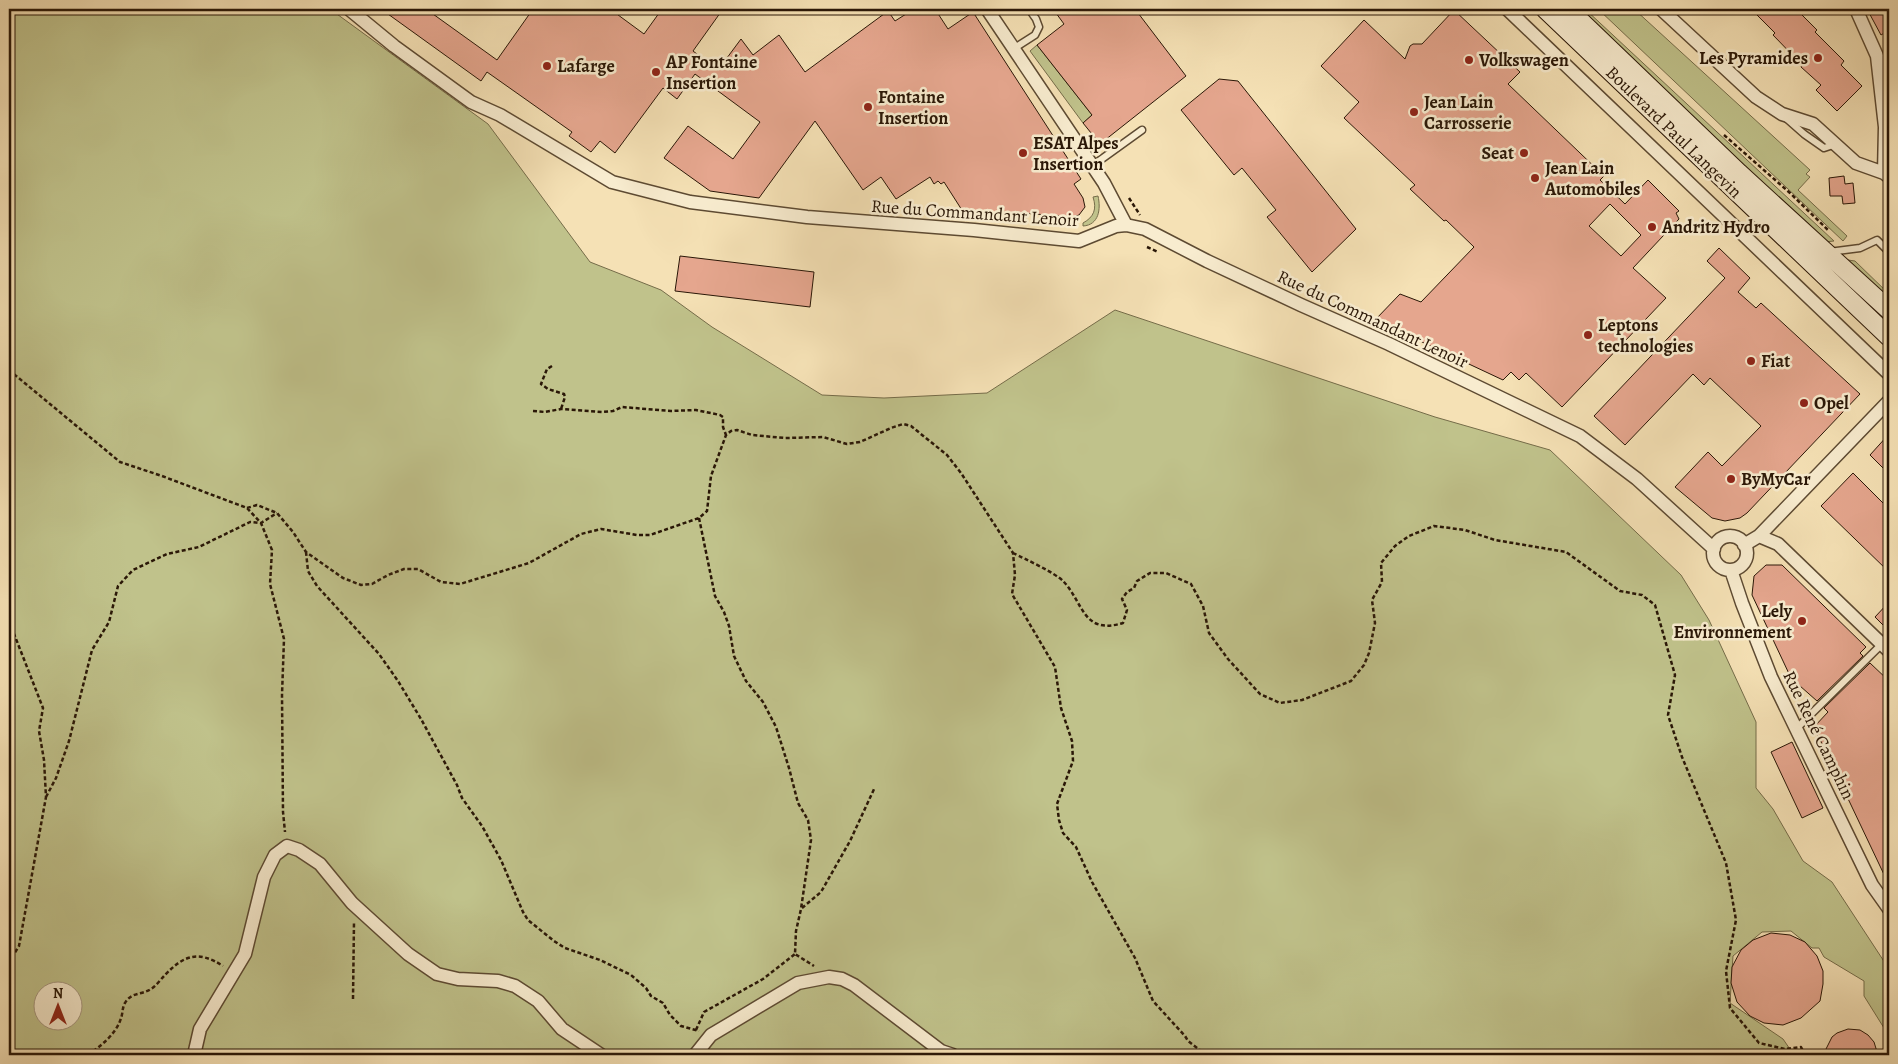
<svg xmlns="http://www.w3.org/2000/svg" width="1898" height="1064" font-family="Alegreya,serif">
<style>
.green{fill:#c0c28b;stroke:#756c49;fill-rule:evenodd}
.building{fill:#e5a68e;stroke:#2a1707;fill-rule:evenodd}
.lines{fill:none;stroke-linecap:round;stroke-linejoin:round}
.lane-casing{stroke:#5d4a32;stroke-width:9}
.street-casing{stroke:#5d4a32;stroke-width:15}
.secondary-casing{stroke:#2a1707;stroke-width:20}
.path{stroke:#2a1707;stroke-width:2.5;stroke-dasharray:4 2.5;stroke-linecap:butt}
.lane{stroke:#f8eccf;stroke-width:6}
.street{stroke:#f8eccf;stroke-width:12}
.secondary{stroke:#f8eccf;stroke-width:18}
.poi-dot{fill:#8f2418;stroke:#f8eccf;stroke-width:2}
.labels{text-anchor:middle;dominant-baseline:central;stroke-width:5;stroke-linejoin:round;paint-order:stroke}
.poi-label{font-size:18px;font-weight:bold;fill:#2a1707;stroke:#f8eccf;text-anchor:start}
.street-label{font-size:18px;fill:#2a1707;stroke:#f8eccf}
</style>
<rect width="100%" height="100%" fill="#f5e1b5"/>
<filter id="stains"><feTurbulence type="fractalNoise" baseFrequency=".004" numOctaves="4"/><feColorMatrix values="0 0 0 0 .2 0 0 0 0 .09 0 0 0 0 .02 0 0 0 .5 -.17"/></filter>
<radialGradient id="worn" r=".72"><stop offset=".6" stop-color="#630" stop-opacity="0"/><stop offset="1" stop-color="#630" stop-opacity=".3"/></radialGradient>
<path class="green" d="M9,9H330L488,124L590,262L661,290L712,327L822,395L884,398L987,393L1115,310L1435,417L1550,450L1681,575L1709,620L1756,722V788L1773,809L1803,861L1832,882L1889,969V1036L1864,996V981L1824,957L1819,948H1812L1791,931L1762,932L1733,956L1730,1003L1783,1039L1794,1055H9ZM42,992H72V1022H42Z
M1574,9H1585L1834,241L1824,242Z
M1598,9H1634L1810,170L1806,174L1810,177L1798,190L1847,236L1843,241Z
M1037,45L1092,115L1083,123L1030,51Z
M1098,196C1101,209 1099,225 1083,226V223C1094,217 1097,209 1093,197Z
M1848,260L1855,261L1889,294V303L1845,262Z"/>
<path class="building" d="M381,9H426L497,60L533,9H610L644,34L662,9H723L693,51L718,70L741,39L753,55L779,35L805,72L888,11L895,21L914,9H935L948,29L973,12L1081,179L1074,184L1083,198L1085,207L1079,215L1073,217L1022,213L1028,222L967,218L944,182L941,184L938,181L934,184L930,177L896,199L881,177L863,190L815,121L759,198L710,191L664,158L688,126L733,159L760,122L695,74L677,99L663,88L615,153L600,141L591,152L569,136L572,132L487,72L481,81Z
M1053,9H1135L1186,76L1100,144L1083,123L1092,115L1037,45L1064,24Z
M1751,9H1796L1817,30L1815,32L1844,61L1841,65L1862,86L1837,111L1816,90L1821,85L1801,67L1802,65L1773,35L1775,33Z
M1867,9H1889V30L1881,35Z
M1454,10L1520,72L1508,84L1604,176L1600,180L1625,204L1648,180L1679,211L1676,213L1679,219L1633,268L1666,298L1562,407L1526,373L1519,380L1511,372L1503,380L1375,320L1400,294L1421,302L1474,247L1446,220L1444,221L1410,189L1415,185L1344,118L1359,102L1321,66L1364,20L1405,59L1410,46L1413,44H1422ZM1610,204L1641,235L1621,256L1589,226Z
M1219,79L1238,81L1356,229L1312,272L1267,217L1276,210L1242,168L1234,175L1181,110Z
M1844,176L1845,184L1853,183L1855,203L1843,204L1842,196H1830L1829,178Z
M1719,248L1750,278L1738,292L1756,308L1761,303L1860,394L1747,513L1740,518L1725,521L1712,518L1675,487L1708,452L1722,466L1761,426L1710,378L1704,385L1693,374L1625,445L1594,416L1725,278L1707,261Z
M680,256L814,272L810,307L675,291Z
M1889,434V474L1870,455Z
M1853,473L1889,509V572L1821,506Z
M1766,565H1782L1866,647L1860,653L1863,656L1817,701L1791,678L1752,595L1754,576Z
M1889,602V631L1875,617Z
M1870,663L1889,681V885L1814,727L1828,712L1824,708Z
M1792,742L1823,808L1802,818L1771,752Z
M1771,933L1790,935L1805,942L1817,956L1823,971V984L1820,1001L1801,1018L1783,1025L1764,1023L1750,1016L1737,1002L1731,983L1732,967L1741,950L1753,940Z
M1848,1029L1860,1030L1868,1035L1874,1042L1878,1055H1823L1832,1037L1837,1033Z"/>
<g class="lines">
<g class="lane-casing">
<path id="lane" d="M1013,49L1035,35L1039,27L1036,19L1029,9
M1787,119L1804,134L1824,148L1836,144
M1092,166L1142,130
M1829,252L1860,248L1877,240L1889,252
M1796,729L1882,644"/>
</g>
<g class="street-casing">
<path id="street" d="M349,9L394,46L471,102L500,115L612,182L690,202L807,217L974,230L1079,241L1116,226L1126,225L1145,229L1207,261L1301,305L1389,344L1580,436L1637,479L1714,549
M987,9L1104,183L1126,225
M1507,9L1889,374
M1661,9L1756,97L1782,114L1813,124L1856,163L1884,173L1889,177
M1856,9L1877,56L1885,127L1884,173
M1759,536L1778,544L1889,651
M1713 553a17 17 0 1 1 34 0a17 17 0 1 1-34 0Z
M1744,545L1759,536L1889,401
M1731,570L1742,603L1771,677L1872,885L1889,909
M194,1055L200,1029L245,954L264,877L275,855L287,846L299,850L320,864L352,903L408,954L437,974L458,979L498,981L515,986L538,1001L562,1029L601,1055
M695,1055L711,1035L798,983L829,977L842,979L854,985L941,1051L953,1055"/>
</g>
<g class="secondary-casing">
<path id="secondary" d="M1545,9L1889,337
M1568,9L1739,173L1889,310"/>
</g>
<path class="path" d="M1724,135L1790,193L1829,231
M1129,198L1140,215
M1147,247L1158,252
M552,366L547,369L541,384L548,389L564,394L565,397L561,409
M9,370L120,462L162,476L247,508L261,523L272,550L270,584L284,639L282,695L283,812L285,832
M533,411L545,412L561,409L602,412L613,411L622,407L671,411L696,410L720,415L723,417V427L726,435
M247,508L257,505L277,513L293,532L306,552L343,578L361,585L372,584L388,575L404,569H418L441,582L460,584L529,563L581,534L601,529L637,535H650L699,518L707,511L711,476L726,435L731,431L737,430L752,435L785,438L823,437L847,444L860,442L891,428L903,424L911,426L947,455L961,473L1013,553L1015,575L1012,594L1055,667L1061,708L1072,741L1073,761L1057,804L1059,820L1063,833L1076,847L1092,882L1135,958L1153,1001L1185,1036L1188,1041L1206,1055
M699,518L715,596L724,612L729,626L734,656L746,681L763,702L776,727L789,768L798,803L808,820L811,840L801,909L796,931L795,954L814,966
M306,552L308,571L317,586L379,654L398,681L421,719L457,785L462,798L482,826L501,860L523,912L528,920L554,941L565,948L600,960L631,975L646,988L651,996L663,1003L670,1015L681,1026L699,1031
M1013,553C1025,559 1056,573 1064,582C1084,604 1083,635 1123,623L1127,610L1122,599L1127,592L1134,588L1137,581L1150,573H1166L1191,584L1203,606L1209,633L1228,659L1260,694L1280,703L1302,700L1351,681L1364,665L1369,653L1375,623L1372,600L1382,582L1381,563L1395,546L1409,536L1434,526L1465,530L1495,540L1566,552L1620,591L1642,595L1655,605L1675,675L1668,715L1682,757L1726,863L1736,920L1726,971L1730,1008L1759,1043L1785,1049L1801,1047L1805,1055
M9,621L43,708L39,731L44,760L46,797L19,946L9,962
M46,797L56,778L69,741L92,650L109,622L118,586L133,570L167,554L199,547L250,522L261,523L277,513
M802,908L821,892L850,841L875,787
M353,999L354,922
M696,1030L704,1012L763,979L795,954
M88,1055C101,1046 117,1033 121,1018C123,1013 122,1008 125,1003C131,992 142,995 151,989C156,986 161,979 165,975C184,955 198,950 223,966"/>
<use href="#lane" class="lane"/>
<use href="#street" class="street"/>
<use href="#secondary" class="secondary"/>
</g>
<g class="poi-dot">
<circle cx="1818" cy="58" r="5"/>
<circle cx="1469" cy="60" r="5"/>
<circle cx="547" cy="66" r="5"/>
<circle cx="656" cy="72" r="5"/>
<circle cx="868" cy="107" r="5"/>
<circle cx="1414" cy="112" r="5"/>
<circle cx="1023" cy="153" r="5"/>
<circle cx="1524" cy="153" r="5"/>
<circle cx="1535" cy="178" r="5"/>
<circle cx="1652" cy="227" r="5"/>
<circle cx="1588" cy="335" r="5"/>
<circle cx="1751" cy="361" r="5"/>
<circle cx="1804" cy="403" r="5"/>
<circle cx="1731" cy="479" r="5"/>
<circle cx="1802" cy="621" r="5"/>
</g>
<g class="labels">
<g class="poi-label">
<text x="1808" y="58" text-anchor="end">Les Pyramides</text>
<text x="1479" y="60">Volkswagen</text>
<text x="666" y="62">AP Fontaine<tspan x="666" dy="21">Insertion</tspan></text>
<text x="557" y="66">Lafarge</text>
<text x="878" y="97">Fontaine<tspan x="878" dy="21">Insertion</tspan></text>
<text x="1424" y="102">Jean Lain<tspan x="1424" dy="21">Carrosserie</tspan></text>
<text x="1033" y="143">ESAT Alpes<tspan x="1033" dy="21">Insertion</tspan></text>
<text x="1514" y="153" text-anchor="end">Seat</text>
<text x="1545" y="168">Jean Lain<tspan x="1545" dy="21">Automobiles</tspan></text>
<text x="1662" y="227">Andritz Hydro</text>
<text x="1598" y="325">Leptons<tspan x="1598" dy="21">technologies</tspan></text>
<text x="1761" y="361">Fiat</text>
<text x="1814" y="403">Opel</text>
<text x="1741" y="479">ByMyCar</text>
<text x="1792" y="611" text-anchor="end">Lely<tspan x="1792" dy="21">Environnement</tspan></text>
</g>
<g class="street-label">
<text transform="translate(1674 132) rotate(44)">Boulevard Paul Langevin</text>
<text transform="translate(975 213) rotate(4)">Rue du Commandant Lenoir</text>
<text transform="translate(1373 319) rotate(25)">Rue du Commandant Lenoir</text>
<text transform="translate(1819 735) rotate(64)">Rue René Camphin</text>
</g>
</g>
<rect width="1898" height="1064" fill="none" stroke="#f5e1b5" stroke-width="30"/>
<rect x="10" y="10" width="1878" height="1044" fill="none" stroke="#2a1707" stroke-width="2.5"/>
<rect x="15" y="15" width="1868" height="1034" fill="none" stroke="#2a1707"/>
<g transform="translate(58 1006)"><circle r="24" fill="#f8eccf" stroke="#a6977f"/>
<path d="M0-4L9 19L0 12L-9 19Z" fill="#8f2418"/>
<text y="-8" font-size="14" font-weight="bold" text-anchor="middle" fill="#2a1707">N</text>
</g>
<rect width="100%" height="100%" filter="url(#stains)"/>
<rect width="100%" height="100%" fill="url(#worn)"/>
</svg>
